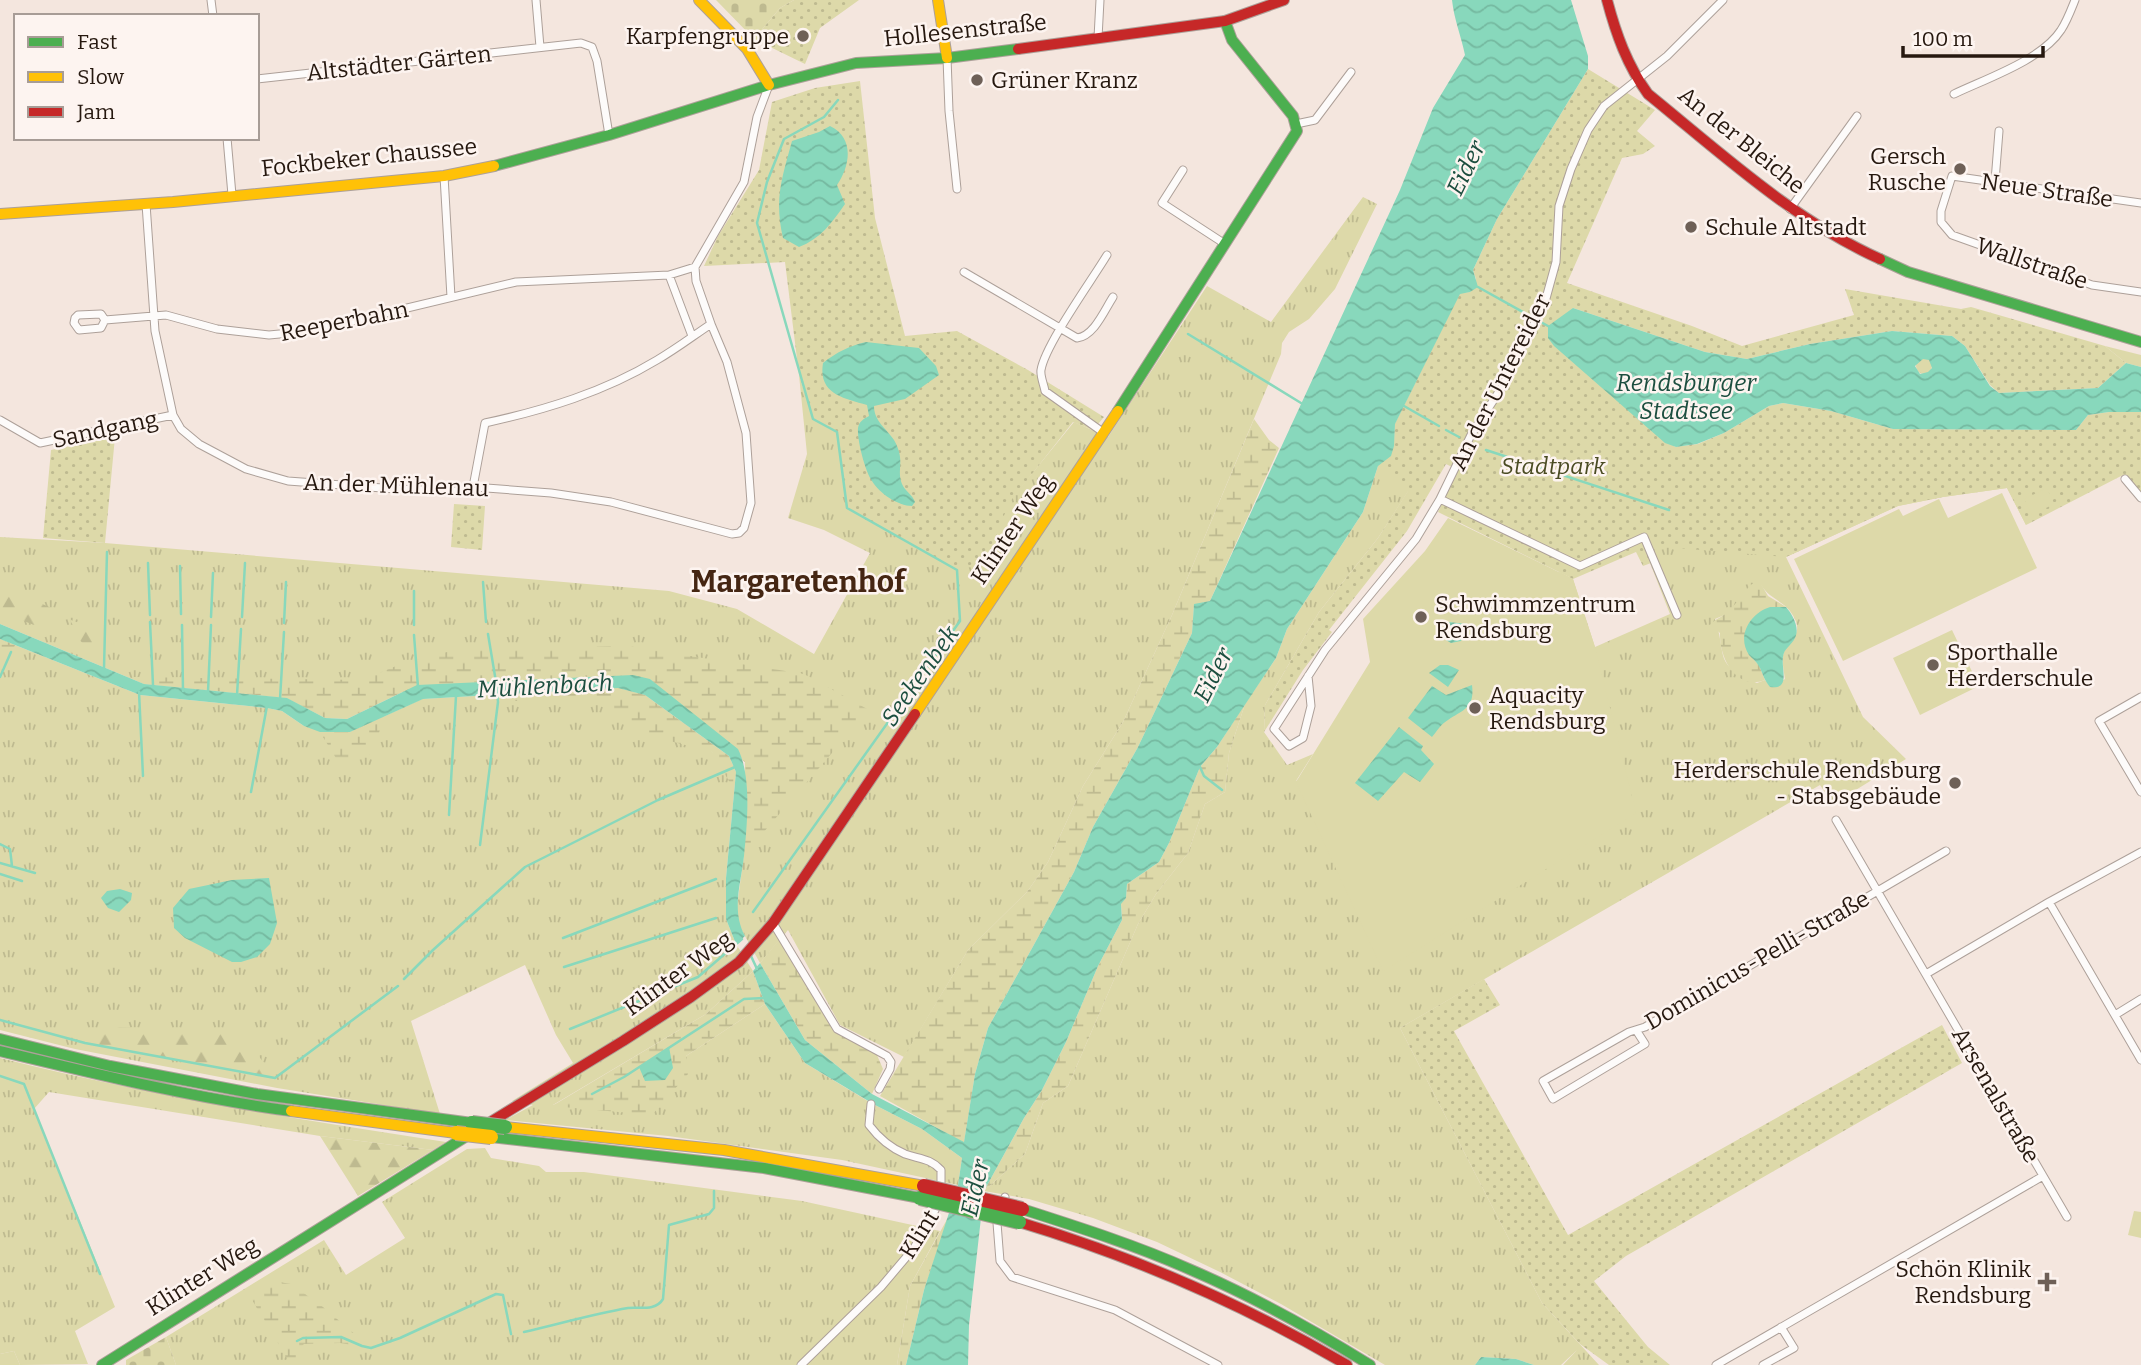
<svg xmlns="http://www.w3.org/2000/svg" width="2141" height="1365" font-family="Bitter,serif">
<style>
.grass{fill:url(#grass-tufts);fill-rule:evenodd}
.forest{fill:url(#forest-firs)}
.wetland{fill:url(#wetland-marsh)}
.cemetery{fill:url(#cemetery-stones)}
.park{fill:url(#park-dots)}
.garden{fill:#ddd9a9}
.water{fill:url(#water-waves);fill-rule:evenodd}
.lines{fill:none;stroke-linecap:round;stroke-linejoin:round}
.stream{stroke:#88d8bc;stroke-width:2.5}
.street-casing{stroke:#ada099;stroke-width:9}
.fast-casing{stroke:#ada099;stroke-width:12}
.slow-casing{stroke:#ada099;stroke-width:12}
.jam-casing{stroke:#ada099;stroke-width:12}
.street{stroke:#fdfbfa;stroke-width:7}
.fast{stroke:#4caf50;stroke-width:10}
.slow{stroke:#ffc107;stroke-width:10}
.jam{stroke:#c62828;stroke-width:10}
.fast-bridge-casing{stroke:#ada099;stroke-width:16;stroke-linecap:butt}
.slow-bridge-casing{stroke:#ada099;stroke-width:16;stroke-linecap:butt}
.jam-bridge-casing{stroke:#ada099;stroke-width:16;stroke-linecap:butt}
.fast-bridge{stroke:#4caf50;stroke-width:14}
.slow-bridge{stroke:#ffc107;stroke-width:14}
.jam-bridge{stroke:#c62828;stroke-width:14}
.poi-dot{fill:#6e6057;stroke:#fdf4f0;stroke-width:2.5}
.labels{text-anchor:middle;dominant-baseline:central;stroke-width:5;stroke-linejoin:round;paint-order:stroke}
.street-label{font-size:23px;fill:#26180f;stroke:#fdf4f0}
.poi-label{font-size:23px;fill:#26180f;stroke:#fdf4f0;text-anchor:start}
.park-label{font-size:23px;font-style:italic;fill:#4a4b22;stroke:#fdf4f0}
.water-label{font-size:24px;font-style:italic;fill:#1c4e3f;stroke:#fdf4f0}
.district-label{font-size:30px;font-weight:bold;fill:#452613;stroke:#fdf4f0}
</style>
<defs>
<pattern id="grass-tufts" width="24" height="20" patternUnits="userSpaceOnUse" patternTransform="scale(1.75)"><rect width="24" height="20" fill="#ddd9a9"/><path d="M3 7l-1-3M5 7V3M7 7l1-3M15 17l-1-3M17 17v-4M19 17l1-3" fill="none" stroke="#beba90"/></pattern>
<pattern id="forest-firs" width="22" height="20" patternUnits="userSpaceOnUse" patternTransform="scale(1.75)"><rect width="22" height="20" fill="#ddd9a9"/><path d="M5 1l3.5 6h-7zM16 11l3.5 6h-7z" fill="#beba90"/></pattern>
<pattern id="wetland-marsh" width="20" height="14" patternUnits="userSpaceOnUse" patternTransform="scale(1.75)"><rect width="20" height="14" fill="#ddd9a9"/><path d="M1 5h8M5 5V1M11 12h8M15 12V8" fill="none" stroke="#beba90"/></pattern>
<pattern id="cemetery-stones" width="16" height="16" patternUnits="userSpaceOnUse" patternTransform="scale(1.75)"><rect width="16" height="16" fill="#ddd9a9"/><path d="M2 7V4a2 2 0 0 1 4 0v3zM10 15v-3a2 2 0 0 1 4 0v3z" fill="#beba90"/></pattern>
<pattern id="park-dots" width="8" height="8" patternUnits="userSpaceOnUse" patternTransform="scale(1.75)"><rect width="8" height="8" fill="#ddd9a9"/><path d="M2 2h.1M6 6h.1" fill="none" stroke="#beba90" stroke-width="1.8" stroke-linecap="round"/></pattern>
<pattern id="water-waves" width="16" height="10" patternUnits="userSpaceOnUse" patternTransform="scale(1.75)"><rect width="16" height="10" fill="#88d8bc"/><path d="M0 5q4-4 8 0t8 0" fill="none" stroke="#75b9a0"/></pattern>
</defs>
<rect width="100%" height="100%" fill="#f4e6de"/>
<path class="grass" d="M1363,197L1377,204L1335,289L1309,319L1289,332L1282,343L1281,354L1172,615L1123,722L1083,786L1048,862L1027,892L968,950L904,1057L840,1025L788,930L760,963L741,929L736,913L744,855L745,762L650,679L286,698L144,684L0,624V537L105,543L669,591L737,609L814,654L870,553L824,530L788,518L807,454L799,375L813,419L837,432L847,508L984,564L1008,503L1074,422L1108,437L1207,286L1271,322Z
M1460,293L1409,490L1378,538L1319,612L1265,705L1264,732L1287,765L1313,754L1296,781L1560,572L1573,579L1595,647L1670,614L1650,563L1652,546L2027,474L2026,525L2007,488L1943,497L1898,506L1786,557L1863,717L1906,759L1833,804L1820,785L1400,1028L1542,1303L1599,1365H1563L1577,1350L1561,1365H1534L1516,1359L1481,1357L1475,1365H1385L1281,1304L1220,1272L1157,1242L1093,1218L1029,1199L984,1191L1025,1154L1043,1103L1068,1086L1138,924L1156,894L1188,853L1205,804L1225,792L1229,753L1245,704L1276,658L1287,629L1363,512L1378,466L1394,446L1395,424ZM1761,585C1769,598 1781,600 1790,611C1808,636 1787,637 1783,656C1782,663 1784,672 1785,679L1771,687L1765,680L1757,683C1712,663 1728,658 1715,619L1727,614Z
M2105,346L2141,355V367L2126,363Z
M1916 366a8 8 0 1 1 16 0a8 8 0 1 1-16 0Z
M0,639L140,695L267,708L282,711L304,726L350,732L422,699L618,688L645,695L736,772L726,878V919L736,944L753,971L706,1014L553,1105L686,1056L765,1004L805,1063L871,1103L922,1129L962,1158L958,1185L842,1160L668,1136L505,1120L533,1105L512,1101L573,1063L556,1035L525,965L411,1021L440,1114L277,1088L75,1049L0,1030Z
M0,1058C147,1095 296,1119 446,1142L433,1150L320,1136L49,1092L34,1109L115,1307L75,1331L88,1364L20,1365L14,1351L0,1354Z
M485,1148L491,1158L539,1166L546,1172H584L802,1201L940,1231L910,1286L897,1365H176L166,1337L324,1240L346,1275L405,1238L382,1202L467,1149Z"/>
<path class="forest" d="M0,586L61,612L58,634L0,612Z
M71,620L82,624L101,627L100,654L89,649L71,632Z
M107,1027L240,1031L275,1078L85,1043Z
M320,1136L433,1150L358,1196Z
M14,1351L20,1365H0V1354Z"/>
<path class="wetland" d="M1254,419L1269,440L1279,448L1210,601L1194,605L1192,633L1138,747L1093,827L1074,872L988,1028L975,1074L964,1143L880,1096L968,950L1027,892L1048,862L1083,786L1123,722L1172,615Z
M1752,584H1761L1768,596L1786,607H1770L1748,653L1759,665L1765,680C1736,691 1719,658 1720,633L1710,625C1716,618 1723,617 1729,611C1738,602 1743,592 1752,584Z
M0,639L15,645L0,677Z
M628,646L804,674L869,710L744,855L747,784L745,762L650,679L632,675L417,685L347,719L325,718L286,698L144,684L130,677L362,680L401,664L455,650Z
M618,688L645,695L729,756L736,772L733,788L712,752L647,735L594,696L498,702L487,694Z
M1245,704L1229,753L1225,792L1205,804L1188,853L1156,894L1138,924L1068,1086L1043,1103L1025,1154L984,1191L1024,1118L1042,1090L1066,1042L1098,966L1122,920L1121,903L1126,898L1127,884L1159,862L1169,843L1200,767L1217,747Z
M384,716L373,753L350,762L337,760L320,732H350Z
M779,940L834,1032L877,1055L883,1069L872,1094L805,1040L760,963Z
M753,971L765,1004L686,1056L688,1074L652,1115L552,1106L706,1014Z
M950,1214L924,1290L906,1365H897L910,1286Z
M273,1281L291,1284L323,1307L371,1348L340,1343L304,1344L296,1352V1365H291L251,1298L254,1290Z"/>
<path class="cemetery" d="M716,0H794L780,8L754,39Z
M166,1337L176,1365H126V1360Z"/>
<path class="park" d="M794,0H859L820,28L805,64L754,39L780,8Z
M1588,69L1655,110L1637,131L1655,146L1643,154L1622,158L1567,283L1692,326L1742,346L1854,315L1845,289L1961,309L1971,307L2105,346L2126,363L2098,388L1999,393L1990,385L1965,346L1952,336L1892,331L1810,344L1747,359L1705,352L1573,308L1675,447L1698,444L1724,433L1769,406L1783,403L1831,411L1893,429L2076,430L2088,415L2109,412H2141V497L2123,475L2026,525L2007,488L1943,497L1898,506L1786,557L1653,546L1659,560L1643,566L1636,552L1573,579L1438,512L1458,470L1446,464L1407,531L1329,630L1332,632L1303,670L1264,732L1265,705L1319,612L1378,538L1408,491L1378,466L1394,446L1395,424L1460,293L1470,292L1476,279L1473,270L1497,219Z
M860,81L875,218L905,336L957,331L1028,370L1104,417L1093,430L1073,422L1009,503L985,564L957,570L847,508L837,432L813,419L799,375L785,262L704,266L718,236L759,170L772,102L815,88Z
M115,437L105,543L43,538L51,450Z
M454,504L485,506L482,550L451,547Z
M1484,979L1500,1005L1454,1031L1568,1235L1942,1025L1962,1063L1626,1256L1594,1281L1648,1347L1670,1365H1609L1580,1344L1542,1303L1400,1028Z"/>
<path class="garden" d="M2047,488L2054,504L2032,515L2024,499Z
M2002,493L2037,568L1843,661L1794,559L1899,509L1903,516L1939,499L1948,518Z
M1448,518L1573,579L1595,647L1636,813L1383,971L1296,782L1370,662L1363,619L1425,551Z
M1952,630L1979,686L1920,715L1893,658Z
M2134,1211L2141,1212V1238L2128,1235Z"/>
<path class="water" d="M1452,0H1571L1588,56V69L1497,219L1473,270L1478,287L1470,292L1460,294L1395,424L1394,446L1391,456L1378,466L1363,512L1287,629L1276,658L1217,747L1200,767L1169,843L1159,862L1127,884L1126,898L1121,904L1122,920L1098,966L1066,1042L1042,1090L1024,1118L984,1191L969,1325L968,1365H906L924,1290L958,1185L962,1158L922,1129L875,1105L805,1063L765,1004L753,971L760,963L805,1040L872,1094L964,1142L975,1074L988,1028L1074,872L1093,827L1138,747L1192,633L1194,604L1210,601L1400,190L1433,108L1465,55C1461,36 1454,19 1452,0Z
M830,126C855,138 850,166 837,185L845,204C832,223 820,239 799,247L783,238C774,199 782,178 792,141L819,132Z
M1573,308L1705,352L1747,359L1810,344L1892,331L1952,336L1965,346L1990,386L1999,393L2098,388L2126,363L2141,367V412H2109L2088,415L2076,430L1893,429L1831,411L1783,403L1769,406L1724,433L1697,444L1676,447L1665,443L1554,346L1548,338V326ZM1923,359L1929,360L1932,368L1928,372L1920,374L1915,366Z
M866,342L919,348L936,366L939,375L905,399L874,406C874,421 886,428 894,440C906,461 896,469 902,484C905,491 912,494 915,502L912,506C898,506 879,493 872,481C865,471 857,440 858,428C859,422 863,419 869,416L867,405C843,398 818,394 823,363C837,352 849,346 866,342Z
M1770,607H1786C1793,615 1800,628 1795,638C1791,646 1784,648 1783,657C1781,669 1791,690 1770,687C1765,681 1763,675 1760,668C1757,662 1753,659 1749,655C1736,635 1751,613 1770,607Z
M1449,622L1467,624L1468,629L1462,633L1465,635L1461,641L1451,643L1446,640L1451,629L1447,625Z
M0,624L144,684L287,698L325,718L347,719L417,685L633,675L650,679L738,749C752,777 747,826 744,856C741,884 731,910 745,936L736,944L726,919V878L736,772L729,756L645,695L618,688L423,699L350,732H320L304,726L282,711L267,708L140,695L0,639Z
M1440,665H1448L1459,670L1448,687L1429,673Z
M1472,685C1475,708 1463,710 1448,720C1441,724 1437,731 1432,737L1408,718L1432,686L1446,695Z
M1399,727L1423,746L1421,750L1434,764L1420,782L1404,772L1378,801L1355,783Z
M269,878L277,923L270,944L257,957L241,962H232L185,938L174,928L173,908L189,889L232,880Z
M120,889L132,893L131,900L119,912L108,908L101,898L107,891Z
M669,1047L673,1068L665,1080L645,1081L639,1067Z
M1481,1357L1516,1359L1534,1365H1475Z"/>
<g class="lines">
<path class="stream" d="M1478,287L1548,326
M1188,334L1301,403
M1404,406L1439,426
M1446,430L1459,437
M1486,450L1669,510
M148,563L150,615
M180,566L181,614
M483,582L486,622
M211,617L213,573
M242,617L245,563
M150,622L153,685
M284,623L286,582
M182,625L183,691
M414,625V591
M488,634L496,682
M414,635L418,687
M104,668L107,552
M0,677L11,652
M139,692L143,776
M208,692L211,625
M237,695L241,629
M280,699L284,632
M1200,767L1204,776L1222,790
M251,792L267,706
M449,815L456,696
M0,844L10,849L12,866
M480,845L498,702L497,692
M0,863L35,873
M0,874L22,881
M753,912L960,621L957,570L847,508L837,432L813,419L757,223L767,182L784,139L824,117L838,100
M563,938L716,879
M751,956L757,969
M564,967L716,918
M404,979L433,950L525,867L658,800L735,767
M0,1020L85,1043L275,1078L398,986
M570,1029L698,977L742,939
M0,1076L24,1084L100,1274
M592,1094L624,1077L744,999L764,998
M524,1332C559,1324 593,1314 628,1308C640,1307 656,1311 663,1299L669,1225L709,1214L714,1208V1191
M297,1341L303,1338L341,1337L362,1346L371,1348L400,1338L496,1294L503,1295L511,1334"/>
<g class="street-casing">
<path id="street" d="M211,0L213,16
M536,0L540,47
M1098,38L1100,0
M947,58L949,111L957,189
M257,79L581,43L592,47L597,61L609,135
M1954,94C1985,79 2042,60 2061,30C2067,21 2071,10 2075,0
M1296,124L1315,120L1351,72
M227,138L232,195
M1183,170L1162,203L1225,244
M444,176L451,297
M1995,181L1999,131
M2141,203L1952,176L1941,211V222L1952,235L2092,285L2141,292
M146,204L155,331L173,415L181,429L199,444L246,469L288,481L396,489L456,491L473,487L551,493L611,502L732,534L739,533L744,528L751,503L746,433L727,362L711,324
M1790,209L1857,116
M964,272L1077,338C1094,336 1104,311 1113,297
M669,275L692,336
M105,320L101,314L78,315L75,318L74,323L79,330L101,328L105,320L166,315L217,329L269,335L311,331L516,282L669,275L695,267
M0,420L40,443L173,415
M1104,433L1045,391C1044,385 1040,376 1041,370C1045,345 1092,280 1107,255
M2125,479L2141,498
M473,487L485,423C545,410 604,392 657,360C676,349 693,336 711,324L696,281L695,267L744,182L757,117L769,85
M1440,499L1580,566L1644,537L1677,615
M1308,676L1311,706L1303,738L1289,746L1274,729L1325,650L1416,539L1440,499L1471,435L1502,387L1545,302L1556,262L1559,206L1571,169L1588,130L1604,106L1667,56L1723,0
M2141,697L2099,721L2141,792
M1836,820L2067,1217
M2049,902L2141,1060
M773,923L837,1029L887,1056L891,1062L890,1069L879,1089
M1926,974L2049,902L2141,852
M2115,1015L2141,999
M1636,1030L1645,1044L1553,1099L1543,1081L1629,1032L1645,1027L1946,851
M871,1104L869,1125C878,1137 891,1148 905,1154C919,1159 930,1158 941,1170V1190
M1005,1197L997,1223L1000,1261L1012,1277L1115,1310L1218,1365
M801,1365L881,1287L914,1248L940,1201
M1716,1365L2043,1176
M1763,1365L1794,1348L1781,1327"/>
</g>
<g class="fast-casing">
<path id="fast" d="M494,166L609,135L769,85L856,63L947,58L1018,49
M1880,259L1908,272L2141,342
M1118,411L1297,131L1293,116L1232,40L1225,21
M0,1039L110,1066L257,1094L472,1123
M0,1051C96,1074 193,1098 291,1111
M491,1137L764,1168L920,1198
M1022,1209C1078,1227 1135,1245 1189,1269C1252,1296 1312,1329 1370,1365
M102,1365L470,1134"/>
</g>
<g class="slow-casing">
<path id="slow" d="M699,0L747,49L769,85
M938,0L947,58
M0,214L173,202L444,176L494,166
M915,714L1118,411
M291,1111L456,1133
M505,1127L724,1150L924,1186"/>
</g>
<g class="jam-casing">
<path id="jam" d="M1607,0C1616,34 1627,65 1648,94C1722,154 1793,220 1880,259
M1018,49L1225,21L1284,0
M484,1126L623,1041L691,997L739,962L773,923L915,714
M1019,1222C1135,1257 1243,1304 1347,1365"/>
</g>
<use href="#street" class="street"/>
<use href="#fast" class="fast"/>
<use href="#slow" class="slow"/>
<use href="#jam" class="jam"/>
<g class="fast-bridge-casing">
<path id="fast-bridge" d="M472,1123L505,1127
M920,1198L1019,1222"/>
</g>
<g class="slow-bridge-casing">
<path id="slow-bridge" d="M456,1133L491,1137"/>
</g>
<g class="jam-bridge-casing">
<path id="jam-bridge" d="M924,1186L1022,1209"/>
</g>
<use href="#fast-bridge" class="fast-bridge"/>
<use href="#slow-bridge" class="slow-bridge"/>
<use href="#jam-bridge" class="jam-bridge"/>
</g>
<g class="poi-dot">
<circle cx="803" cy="36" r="7"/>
<circle cx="977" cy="80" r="7"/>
<circle cx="1960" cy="169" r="7"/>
<circle cx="1691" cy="227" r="7"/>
<circle cx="1421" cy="617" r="7"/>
<circle cx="1933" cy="665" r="7"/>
<circle cx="1475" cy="708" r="7"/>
<circle cx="1955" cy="783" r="7"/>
<path d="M2043.5 1271.5h7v7h7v7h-7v7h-7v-7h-7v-7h7z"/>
</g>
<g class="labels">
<g class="street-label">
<text transform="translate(965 30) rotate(-6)">Hollesenstraße</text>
<text transform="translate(399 63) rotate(-6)">Altstädter Gärten</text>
<text transform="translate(1742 140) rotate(39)">An der Bleiche</text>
<text transform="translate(369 157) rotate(-6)">Fockbeker Chaussee</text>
<text transform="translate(2047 190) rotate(8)">Neue Straße</text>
<text transform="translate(2032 263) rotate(19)">Wallstraße</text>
<text transform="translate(344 321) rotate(-11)">Reeperbahn</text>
<text transform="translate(1500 382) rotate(-63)">An der Untereider</text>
<text transform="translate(105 429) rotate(-12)">Sandgang</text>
<text transform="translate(396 485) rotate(2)">An der Mühlenau</text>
<text transform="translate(1012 529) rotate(-56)">Klinter Weg</text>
<text transform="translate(1757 960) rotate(-30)">Dominicus-Pelli-Straße</text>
<text transform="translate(678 973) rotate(-36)">Klinter Weg</text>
<text transform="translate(1996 1095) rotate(60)">Arsenalstraße</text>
<text transform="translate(919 1234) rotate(-58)">Klint</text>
<text transform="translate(202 1276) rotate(-32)">Klinter Weg</text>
</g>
<g class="poi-label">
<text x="789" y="36" text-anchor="end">Karpfengruppe</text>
<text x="991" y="80">Grüner Kranz</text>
<text x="1946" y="156" text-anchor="end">Gersch<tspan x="1946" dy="26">Rusche</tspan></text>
<text x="1705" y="227">Schule Altstadt</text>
<text x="1435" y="604">Schwimmzentrum<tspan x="1435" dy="26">Rendsburg</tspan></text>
<text x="1947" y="652">Sporthalle<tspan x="1947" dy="26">Herderschule</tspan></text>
<text x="1489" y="695">Aquacity<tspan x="1489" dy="26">Rendsburg</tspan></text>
<text x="1941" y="770" text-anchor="end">Herderschule Rendsburg<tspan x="1941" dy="26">- Stabsgebäude</tspan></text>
<text x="2031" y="1269" text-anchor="end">Schön Klinik<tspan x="2031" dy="26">Rendsburg</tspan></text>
</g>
<g class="park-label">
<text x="1553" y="466">Stadtpark</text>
</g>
<g class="water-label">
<text transform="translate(1466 168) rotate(-64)">Eider</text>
<text x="1686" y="383">Rendsburger<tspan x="1686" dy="28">Stadtsee</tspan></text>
<text transform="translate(1213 675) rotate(-63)">Eider</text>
<text transform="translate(920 676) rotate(-55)">Seekenbek</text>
<text transform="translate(545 686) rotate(-3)">Mühlenbach</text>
<text transform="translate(975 1188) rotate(-77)">Eider</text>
</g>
<g class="district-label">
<text x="798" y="582">Margaretenhof</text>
</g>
</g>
<rect x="14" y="14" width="245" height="126" fill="#fdf4f0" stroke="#a79c96" stroke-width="2"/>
<rect x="28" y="37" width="35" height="10" fill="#4caf50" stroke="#a79c96" stroke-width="2"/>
<text x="77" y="49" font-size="21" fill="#26180f">Fast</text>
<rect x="28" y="72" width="35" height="10" fill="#ffc107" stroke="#a79c96" stroke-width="2"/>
<text x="77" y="84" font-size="21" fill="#26180f">Slow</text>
<rect x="28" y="107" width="35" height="10" fill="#c62828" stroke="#a79c96" stroke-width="2"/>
<text x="77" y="119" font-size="21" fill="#26180f">Jam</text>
<path d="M1903 46v10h140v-10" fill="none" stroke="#26180f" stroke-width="3.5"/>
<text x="1913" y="46" font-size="21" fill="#26180f" stroke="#fdf4f0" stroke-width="5" paint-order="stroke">100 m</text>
</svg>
